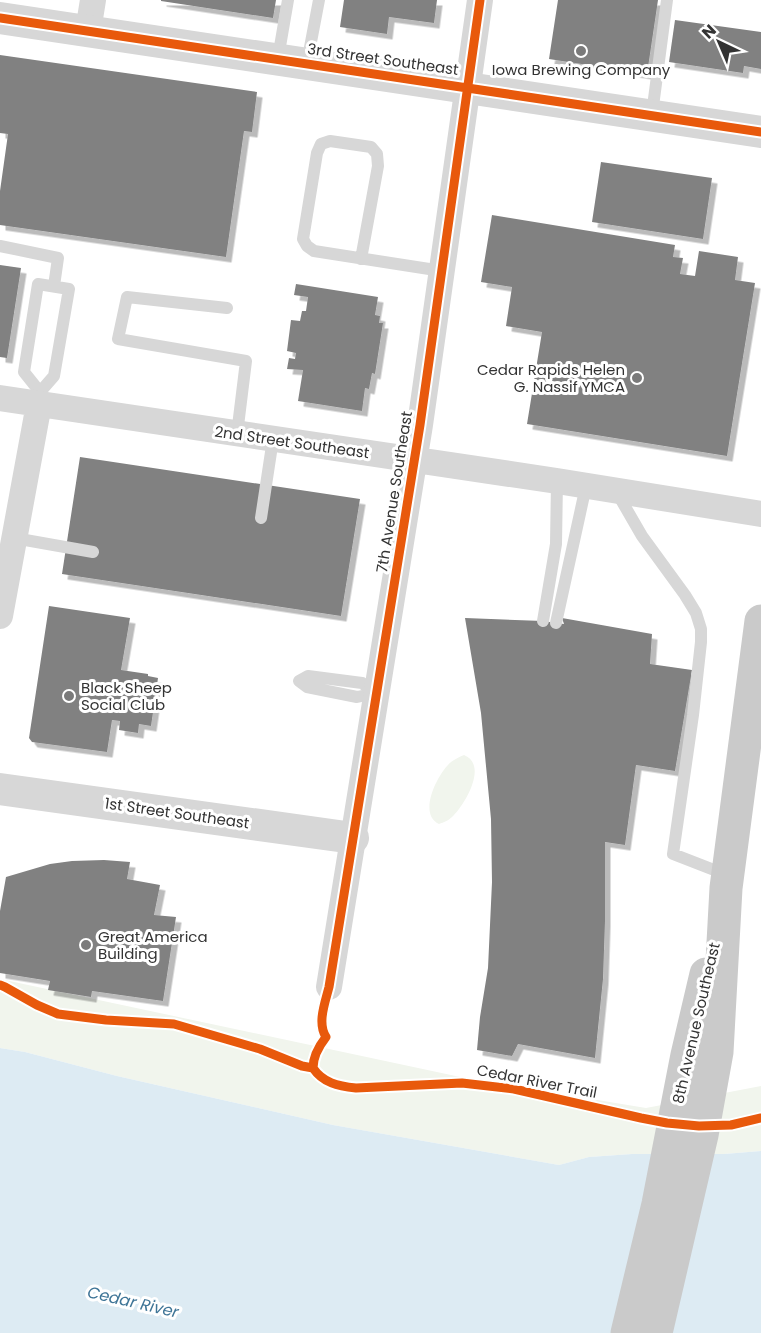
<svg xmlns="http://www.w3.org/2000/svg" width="761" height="1333" font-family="Poppins,sans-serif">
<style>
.green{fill:#f1f5ed}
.water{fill:#ddebf3}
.building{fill:#818181;filter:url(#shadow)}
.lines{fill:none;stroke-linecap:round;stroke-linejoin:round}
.service{stroke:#d7d7d7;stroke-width:12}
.minor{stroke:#d7d7d7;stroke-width:26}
.tertiary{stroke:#d7d7d7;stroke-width:32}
.primary{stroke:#cacaca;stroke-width:33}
.cycleway-casing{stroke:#fff;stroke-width:13}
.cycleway{stroke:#e8590c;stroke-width:9}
.poi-dot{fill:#7a7a7a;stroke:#fff;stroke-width:2}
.labels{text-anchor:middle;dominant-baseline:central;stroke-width:6;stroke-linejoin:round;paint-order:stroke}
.street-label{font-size:15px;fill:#333;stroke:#fff}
.poi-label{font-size:15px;fill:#333;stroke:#fff;text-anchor:start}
.water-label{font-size:16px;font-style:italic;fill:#3f7597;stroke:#fff}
</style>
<defs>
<filter id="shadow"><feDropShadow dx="5.5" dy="5.5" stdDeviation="0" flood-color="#0004"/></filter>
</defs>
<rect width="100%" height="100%" fill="#fff"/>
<path class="green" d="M464,755C489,765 464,806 452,817C448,821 444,822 439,824C417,814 438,773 451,762C455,759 459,757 464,755Z
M0,979L465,1078L646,1108L761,1086V1151L724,1154H632L589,1157L559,1165L333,1125L117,1076L25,1052L0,1048Z"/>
<path class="water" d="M0,1048L25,1052L117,1076L333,1125L559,1165L589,1157L632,1154H724L761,1151V1333H0Z"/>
<path class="building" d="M161,0H276L273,18L161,1Z
M344,0H437L434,23L389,17L387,34L340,27Z
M558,0H658L647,74L549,59Z
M675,20L761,32V69L744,66L743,73L669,62Z
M0,55L257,92L252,132L244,131L226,257L0,225V191L8,134L0,133Z
M601,162L712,178L703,239L592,222Z
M492,215L675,245L673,257L683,258L680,274L695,276L699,251L738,257L735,280L755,283L727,456L527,424L542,332L506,326L512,287L481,282Z
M0,265L21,268L7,358L0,357Z
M296,284L378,297L375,315L380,316L379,323H383L375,374L372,373L369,389L365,388L362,411L298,401L303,370L287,369L289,358L295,359L296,353L287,351L291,320L300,321L302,311H306L308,297L294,295Z
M80,457L360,499L341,616L62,574Z
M49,606L130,618L121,670L148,674V676L158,678L151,726L139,724L138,733L119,730L120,721L112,720L107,752L32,742L29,738Z
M465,618L543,621L564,624L562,618L652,634L650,664L692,670L675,771L636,765L625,845L605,842V921L603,979L595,1058L518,1044L512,1056L477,1050L480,1017L488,968L492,882L491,819L481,713Z
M104,860L130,862L127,879L160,885L154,915L176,917L163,1001L92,991L91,997L48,990L50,981L0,973V911L6,877L50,864L72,861Z"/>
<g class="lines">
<path class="service" d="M278,58L288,0
M307,63L319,0
M652,114L667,0
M0,246L58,258L54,286
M361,259L378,166L377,154L371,147L330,141L321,144L317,153L303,239L307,246L314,251L442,271
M227,308L127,297L118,339L246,361L237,434
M39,404L40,392L54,376L69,289L38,284L24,372L40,392
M616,491L642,536L685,595L696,613L701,629V642L693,715L673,854L727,875
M261,518L273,439
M14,538L93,552
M543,621L556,544L557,481
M556,623L586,486
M308,676L362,683L376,693L357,697L307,687L299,681Z"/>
<path class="minor" d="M88,31L93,0
M0,398L557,481L761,514
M0,616L39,404
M329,987L420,425L480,0"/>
<path class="tertiary" d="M0,18L761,132
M0,789L353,838"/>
<path class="primary" d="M627,1333L658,1204L687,1055L706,974
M656,1333L702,1135L717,1052L726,888L761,621"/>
<g class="cycleway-casing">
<path id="cycleway" d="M0,18L761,132
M0,985L5,987L37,1005L58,1014L106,1020L174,1024L260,1049L302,1066L313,1068C323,1083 338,1086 356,1088L462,1083L514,1089L641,1118L667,1123L699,1126L731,1125L761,1118
M313,1068C313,1056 319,1046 326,1037C317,1023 325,1003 329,987L420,425L480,0"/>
</g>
<use href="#cycleway" class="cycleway"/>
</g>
<g class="poi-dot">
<circle cx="581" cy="51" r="6"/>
<circle cx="637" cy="378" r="6"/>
<circle cx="69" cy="696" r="6"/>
<circle cx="86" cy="945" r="6"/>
</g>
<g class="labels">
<g class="street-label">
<text transform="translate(383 59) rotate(8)">3rd Street Southeast</text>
<text transform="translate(292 442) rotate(8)">2nd Street Southeast</text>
<text transform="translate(394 492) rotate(-81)">7th Avenue Southeast</text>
<text transform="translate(177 813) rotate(8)">1st Street Southeast</text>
<text transform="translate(696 1023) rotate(-77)">8th Avenue Southeast</text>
<text transform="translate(537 1081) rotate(11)">Cedar River Trail</text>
</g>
<g class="poi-label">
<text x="581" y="69" text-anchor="middle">Iowa Brewing Company</text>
<text x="625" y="369" text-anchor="end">Cedar Rapids Helen<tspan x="625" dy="17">G. Nassif YMCA</tspan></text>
<text x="81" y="687">Black Sheep<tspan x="81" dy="17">Social Club</tspan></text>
<text x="98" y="936">Great America<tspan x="98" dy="17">Building</tspan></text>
</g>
<g class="water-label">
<text transform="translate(133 1302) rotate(13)">Cedar River</text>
</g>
</g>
<g transform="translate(719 42) rotate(316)" stroke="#ffffff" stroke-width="4.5" paint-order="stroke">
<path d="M0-4.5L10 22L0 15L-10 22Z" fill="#333333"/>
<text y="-9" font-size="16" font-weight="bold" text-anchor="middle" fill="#333333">N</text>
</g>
</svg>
